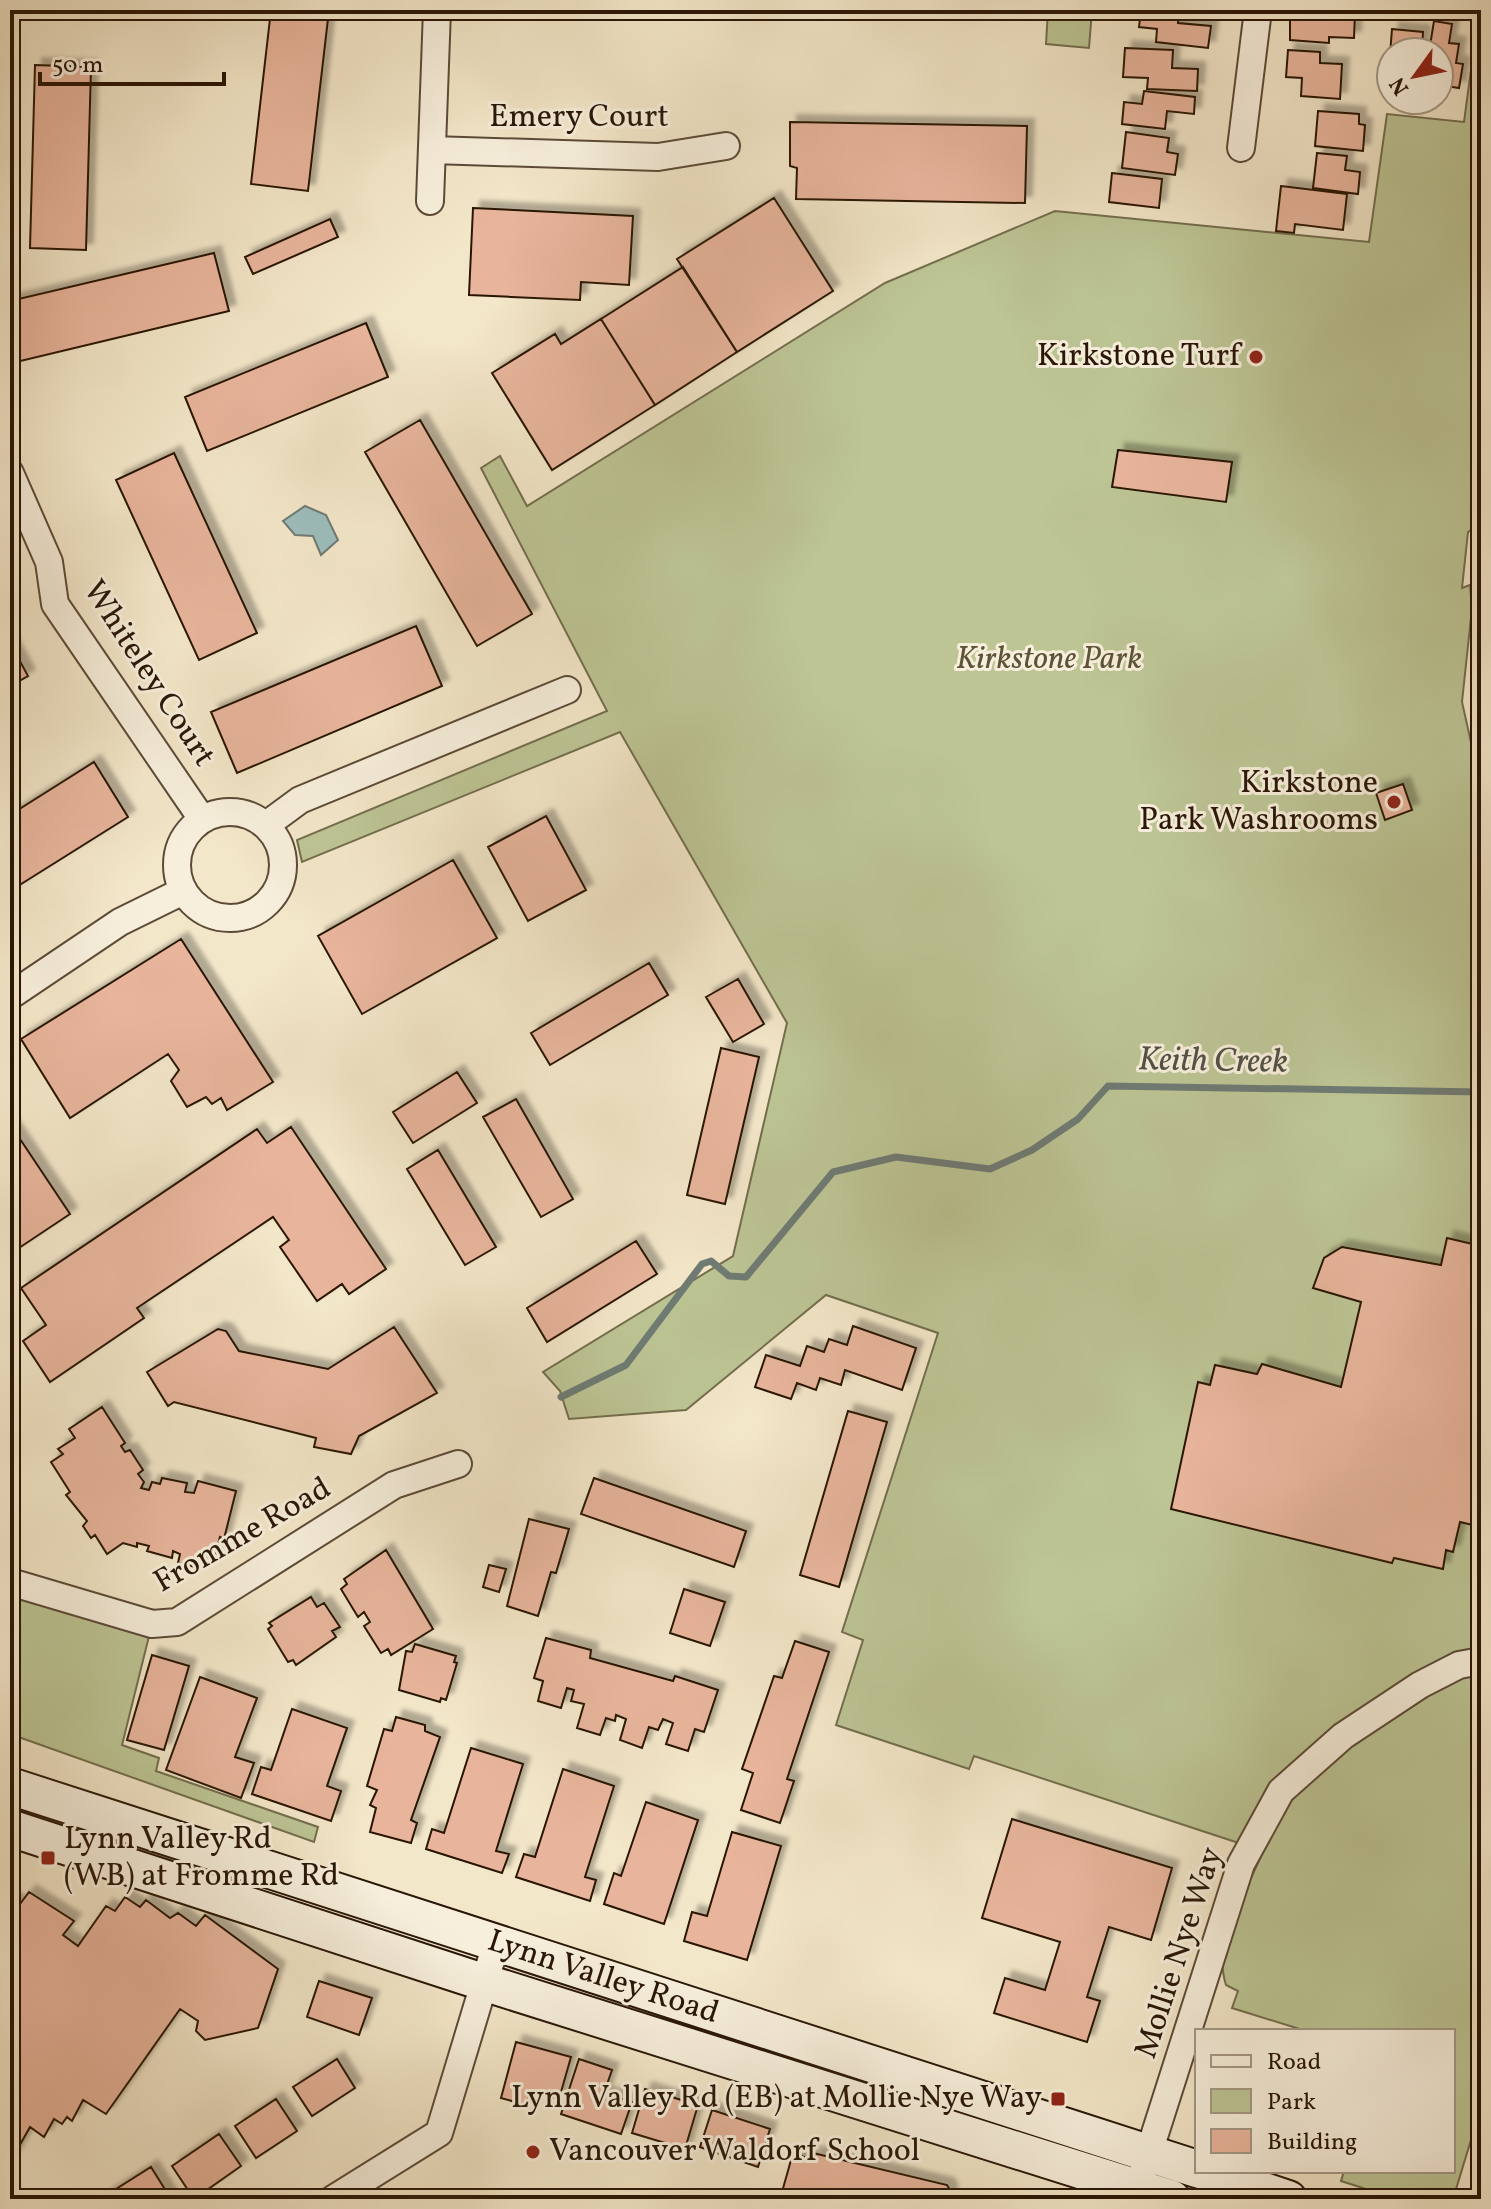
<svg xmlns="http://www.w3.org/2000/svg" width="1491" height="2209" font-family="Vollkorn,serif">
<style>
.green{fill:#bdc595;stroke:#736e4e;stroke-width:2}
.water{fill:#9dbebd;stroke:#6f7b74;stroke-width:2}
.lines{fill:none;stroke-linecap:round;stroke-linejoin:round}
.stream{stroke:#6f7b74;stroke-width:7}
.building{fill:#e8b59c;stroke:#291606;stroke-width:2;filter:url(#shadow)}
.minor-casing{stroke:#5c4a37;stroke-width:30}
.secondary-casing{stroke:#291606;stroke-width:40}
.minor{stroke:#f7efdc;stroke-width:26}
.secondary{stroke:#f7efdc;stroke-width:36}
.poi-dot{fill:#8f2418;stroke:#f7efdc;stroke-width:3}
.labels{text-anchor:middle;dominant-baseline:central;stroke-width:6;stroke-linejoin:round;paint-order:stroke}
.street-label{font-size:32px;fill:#291606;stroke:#f7efdc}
.poi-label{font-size:32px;fill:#291606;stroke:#f7efdc;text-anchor:end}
.park-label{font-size:32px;font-style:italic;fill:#5d5338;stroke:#f7efdc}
.water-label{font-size:34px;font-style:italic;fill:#525146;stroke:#f7efdc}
</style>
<defs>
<filter id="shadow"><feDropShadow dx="7" dy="-7" stdDeviation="2" flood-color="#0004"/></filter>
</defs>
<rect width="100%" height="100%" fill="#f3e7c9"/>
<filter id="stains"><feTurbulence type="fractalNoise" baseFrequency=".0025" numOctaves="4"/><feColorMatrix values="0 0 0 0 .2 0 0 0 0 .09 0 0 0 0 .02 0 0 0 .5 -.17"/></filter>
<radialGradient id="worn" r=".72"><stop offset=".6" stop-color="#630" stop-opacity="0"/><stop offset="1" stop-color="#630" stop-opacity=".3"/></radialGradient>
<path class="green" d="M1048,10H1092L1089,48L1046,44Z
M1479,10L1481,523L1468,532L1462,588L1470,585L1472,608L1462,702L1481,787V2107L1453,2199H1397L1341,2181L1344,2171H1453V2031H1306L1232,2008L1238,1991L1226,1985C1211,1938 1247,1894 1263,1851L974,1756L969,1769L836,1725L863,1640L842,1632L938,1333L826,1295L686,1410L569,1419L560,1391L543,1372L733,1256L787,1023L620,732L302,862L297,840L607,711L481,468L500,456L527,506L885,283L1055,211L1369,242L1387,114L1464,122Z
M21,1578L153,1620L122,1745L159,1758L156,1771L318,1827L314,1842L10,1734V1607Z"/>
<path class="water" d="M305,506L326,515L338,540L321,555L313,536L295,535L283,521Z"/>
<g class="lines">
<path class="stream" d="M561,1397L626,1365L702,1264L711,1261L729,1276L746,1277L833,1172L896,1157L990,1169L1032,1150L1078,1119L1108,1086L1481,1092"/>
</g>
<path class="building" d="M271,10H329L308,191L251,184Z
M1141,10H1179L1178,23L1211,26L1208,48L1156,42L1157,29L1139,27Z
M1307,10L1355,13L1354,38L1329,37V43L1290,40V18L1306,17Z
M1434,21L1452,24L1449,43L1459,44L1456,63L1463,64L1459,88L1439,85V52H1429Z
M1392,29L1423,32L1422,52H1391V81L1388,80Z
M1125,48L1173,50L1172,68L1198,69L1197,91L1147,89L1148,78L1123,77Z
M1288,50L1320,52V63L1342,64L1340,99L1301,96L1302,78L1286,77Z
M35,65L91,67L86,250L30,248Z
M1144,91L1195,97L1194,114L1167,111L1165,129L1122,124L1124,102L1142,104Z
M1318,111L1359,114V124L1365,125L1363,151L1315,146Z
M790,122L1027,126L1025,203L796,199L797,168L790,166Z
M1126,132L1169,138L1167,152L1178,154L1175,175L1122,168Z
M1317,153L1347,156L1345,170L1360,172L1358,194L1313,188Z
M1112,173L1162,179L1159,208L1109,202Z
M1281,186L1347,194L1343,230L1295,224L1294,233L1276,231Z
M774,198L833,291L737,352L677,259Z
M473,208L633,216L629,285L581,282L580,300L469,295Z
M330,219L338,237L253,274L245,257Z
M214,253L229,311L12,363L10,301Z
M683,267L737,352L655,405L601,319Z
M601,319L655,405L552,470L492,373L555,334L561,344Z
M366,323L388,377L207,451L185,397Z
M420,420L532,614L477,646L365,452Z
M1118,450L1232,462L1226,502L1112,487Z
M174,453L257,633L199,660L116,480Z
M416,626L442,686L237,773L211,712Z
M10,643L28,676L10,686Z
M94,762L128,817L10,891V815Z
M1403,784L1412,810L1385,820L1376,793Z
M546,816L586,890L528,921L488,847Z
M453,860L497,938L362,1014L318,936Z
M181,939L273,1082L227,1110L221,1098L212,1104L206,1097L187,1107L171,1081L179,1070L168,1054L70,1118L21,1039Z
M649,963L668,995L550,1065L531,1033Z
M738,979L764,1024L733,1042L706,997Z
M721,1048L759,1057L725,1204L687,1195Z
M457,1072L477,1103L413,1143L393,1112Z
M516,1099L573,1199L541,1217L483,1117Z
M10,1124L70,1214L10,1254Z
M291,1127L386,1269L349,1294L342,1284L317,1301L280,1247L289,1240L273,1217L137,1308L144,1318L50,1382L23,1341L46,1325L21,1288L257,1129L267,1143Z
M438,1150L496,1247L465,1265L407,1169Z
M1447,1238L1481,1246V1527L1460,1522L1453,1552L1446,1550L1443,1569L1394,1558L1392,1563L1171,1509L1198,1382L1210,1385L1215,1365L1257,1374L1262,1364L1341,1387L1361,1302L1313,1288L1324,1258L1342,1247L1441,1265Z
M636,1241L657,1274L547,1342L527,1308Z
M853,1326L916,1348L902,1390L845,1370L841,1385L820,1378L816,1390L797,1383L791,1399L755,1387L766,1355L800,1366L807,1346L824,1352L829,1339L847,1345Z
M394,1327L437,1393L359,1436L351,1454L314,1447L316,1438L174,1402L168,1406L147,1372L218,1329L226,1331L239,1351L328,1369Z
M102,1407L125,1443L121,1446L125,1452L130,1450L143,1470L138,1474L144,1482L141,1488L149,1490L152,1482L160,1484L162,1478L187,1483L185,1492L194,1493L198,1481L236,1491L224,1539L220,1537L215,1556L204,1554L200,1568L178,1563L180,1554L173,1551L172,1558L147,1551L149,1546L137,1543V1547L123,1543L107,1554L95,1535L91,1538L83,1526L87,1521L66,1495L70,1492L51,1462L63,1454L58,1449L75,1438L69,1429Z
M848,1411L887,1422L839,1587L800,1575Z
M594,1478L746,1531L734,1567L581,1514Z
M529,1519L569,1529L556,1573L551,1572L538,1616L507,1606Z
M386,1550L433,1629L391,1655L388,1649L381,1653L364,1626L370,1622L364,1612L358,1617L341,1589L347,1584L344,1579Z
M489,1565L506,1569L499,1592L483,1587Z
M684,1589L725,1602L710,1646L670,1633Z
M311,1597L317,1607L324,1603L340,1627L332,1631L336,1637L296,1665L293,1660L288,1662L268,1629L272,1626L269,1623Z
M546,1638L591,1650L590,1658L673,1681L675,1676L718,1690L704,1732L695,1729L688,1751L666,1744L673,1723L663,1719L658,1730L649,1727L642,1748L620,1740L626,1719L616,1715L615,1721L606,1718L600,1735L577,1728L584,1704L571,1701L574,1690L567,1688L561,1708L538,1701L543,1681L534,1678Z
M795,1641L829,1652L787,1779L794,1781L780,1823L741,1810L753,1773L742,1769L774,1676L782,1678Z
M415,1644L456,1656L454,1662L457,1663L446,1700L441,1698L440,1702L399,1690L406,1651L412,1652Z
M152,1655L189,1666L164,1750L127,1740Z
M200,1677L257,1698L235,1757L254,1763L241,1798L166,1770Z
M292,1709L347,1728L327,1786L341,1791L331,1821L252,1794L261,1767L271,1770Z
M396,1717L425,1725V1731L440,1737L411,1820L417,1823L411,1843L370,1832L376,1808L370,1805L377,1790L367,1786L384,1729L392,1731Z
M471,1748L523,1764L496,1851L509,1854L502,1873L426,1849L432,1829L444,1833Z
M563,1769L614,1786L585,1877L596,1880L590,1901L516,1877L524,1854L535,1857Z
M646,1802L698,1820L664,1924L604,1904L614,1873L621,1876Z
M1012,1819L1172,1868L1151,1940L1109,1927L1087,1997L1100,2001L1087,2042L994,2013L1005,1978L1045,1990L1060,1942L982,1918Z
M732,1832L781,1846L747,1960L684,1941L692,1912L707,1916Z
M29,1892L74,1921L63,1935L78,1946L106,1906L115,1911L125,1897L140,1907L146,1900L170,1918L178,1913L196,1926L205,1915L278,1969L258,2028L205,2040L196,2031L198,2021L180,2009L106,2114L83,2100L72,2121L67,2117L62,2124L54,2119L44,2137L30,2127L13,2157L10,2155V1898L20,1904Z
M319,1981L372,1998L359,2035L307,2017Z
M516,2042L571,2057L559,2099L530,2091L526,2105L501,2098Z
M337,2059L355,2088L312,2116L293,2087Z
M579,2059L612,2070L604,2093L632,2102L621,2134L561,2114Z
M645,2089L698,2105L685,2149L632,2133Z
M276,2099L297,2131L256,2158L235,2126Z
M712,2110L770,2129L758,2167L700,2147Z
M219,2134L241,2166L194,2199L172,2166Z
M793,2153L813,2160V2153L947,2185L951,2192L949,2199H780Z
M151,2167L171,2199H107L105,2196Z"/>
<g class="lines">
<g class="minor-casing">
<path id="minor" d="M1241,148L1258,10
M432,150L658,157L726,146
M430,201L437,10
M10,473L49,562L55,604L202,819
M177 865a53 53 0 1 1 106 0a53 53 0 1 1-106 0Z
M266,825L300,800L567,690
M10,996L120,922L183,891
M10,1582L152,1624L177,1622L394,1485L458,1464
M1144,2168L1241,1864L1281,1791L1343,1736L1420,1685L1459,1665L1481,1661
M333,2199L439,2133L496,1944"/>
</g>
<g class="secondary-casing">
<path id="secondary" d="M10,1786L1197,2169
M10,1828L486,1983L1172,2199
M1203,2171L1288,2199"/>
</g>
<use href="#minor" class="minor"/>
<use href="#secondary" class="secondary"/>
</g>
<g class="poi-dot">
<circle cx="1256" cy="357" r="8"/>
<circle cx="1394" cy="802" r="8"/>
<rect x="40" y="1850" width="16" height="16" rx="4"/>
<rect x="1050" y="2091" width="16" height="16" rx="4"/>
<circle cx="533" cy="2152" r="8"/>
</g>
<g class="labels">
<g class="street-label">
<text x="579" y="118">Emery Court</text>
<text transform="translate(148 674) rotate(57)">Whiteley Court</text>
<text transform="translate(243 1536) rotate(-30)">Fromme Road</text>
<text transform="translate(1180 1953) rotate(-72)">Mollie Nye Way</text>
<text transform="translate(603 1978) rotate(18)">Lynn Valley Road</text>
</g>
<g class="poi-label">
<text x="1240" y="357">Kirkstone Turf</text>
<text x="1378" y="784">Kirkstone<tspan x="1378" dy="37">Park Washrooms</tspan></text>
<text x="64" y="1840" text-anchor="start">Lynn Valley Rd<tspan x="64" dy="37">(WB) at Fromme Rd</tspan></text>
<text x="1042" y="2099">Lynn Valley Rd (EB) at Mollie Nye Way</text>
<text x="549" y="2152" text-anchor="start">Vancouver Waldorf School</text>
</g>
<g class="park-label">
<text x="1049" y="660">Kirkstone Park</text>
</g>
<g class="water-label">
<text transform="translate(1213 1062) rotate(1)">Keith Creek</text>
</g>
</g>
<rect width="1491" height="2209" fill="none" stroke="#f3e7c9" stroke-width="40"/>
<rect x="12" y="12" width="1467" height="2185" fill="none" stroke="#291606" stroke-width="4"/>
<rect x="20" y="20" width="1451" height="2169" fill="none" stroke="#291606" stroke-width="2"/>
<rect x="1195" y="2029" width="260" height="144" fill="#f7efdc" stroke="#a59886" stroke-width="2"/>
<rect x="1211" y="2055" width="40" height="12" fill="#f7efdc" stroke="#a59886" stroke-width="2"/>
<text x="1267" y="2069" font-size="24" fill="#291606">Road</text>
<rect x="1211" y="2089" width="40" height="24" fill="#bdc595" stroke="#a59886" stroke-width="2"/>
<text x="1267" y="2109" font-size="24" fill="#291606">Park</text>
<rect x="1211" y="2129" width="40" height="24" fill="#e8b59c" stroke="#a59886" stroke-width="2"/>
<text x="1267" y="2149" font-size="24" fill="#291606">Building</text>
<g transform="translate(1415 76) rotate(237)"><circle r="38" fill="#f7efdc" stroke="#a59886" stroke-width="2"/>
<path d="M0-6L14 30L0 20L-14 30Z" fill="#8f2418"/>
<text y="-12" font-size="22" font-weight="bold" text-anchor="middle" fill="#291606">N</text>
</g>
<path d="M40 72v12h184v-12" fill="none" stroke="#291606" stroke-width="4"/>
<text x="52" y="72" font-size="24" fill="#291606" stroke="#f7efdc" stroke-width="6" paint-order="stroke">50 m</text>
<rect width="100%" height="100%" filter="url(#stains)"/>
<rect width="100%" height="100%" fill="url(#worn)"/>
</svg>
